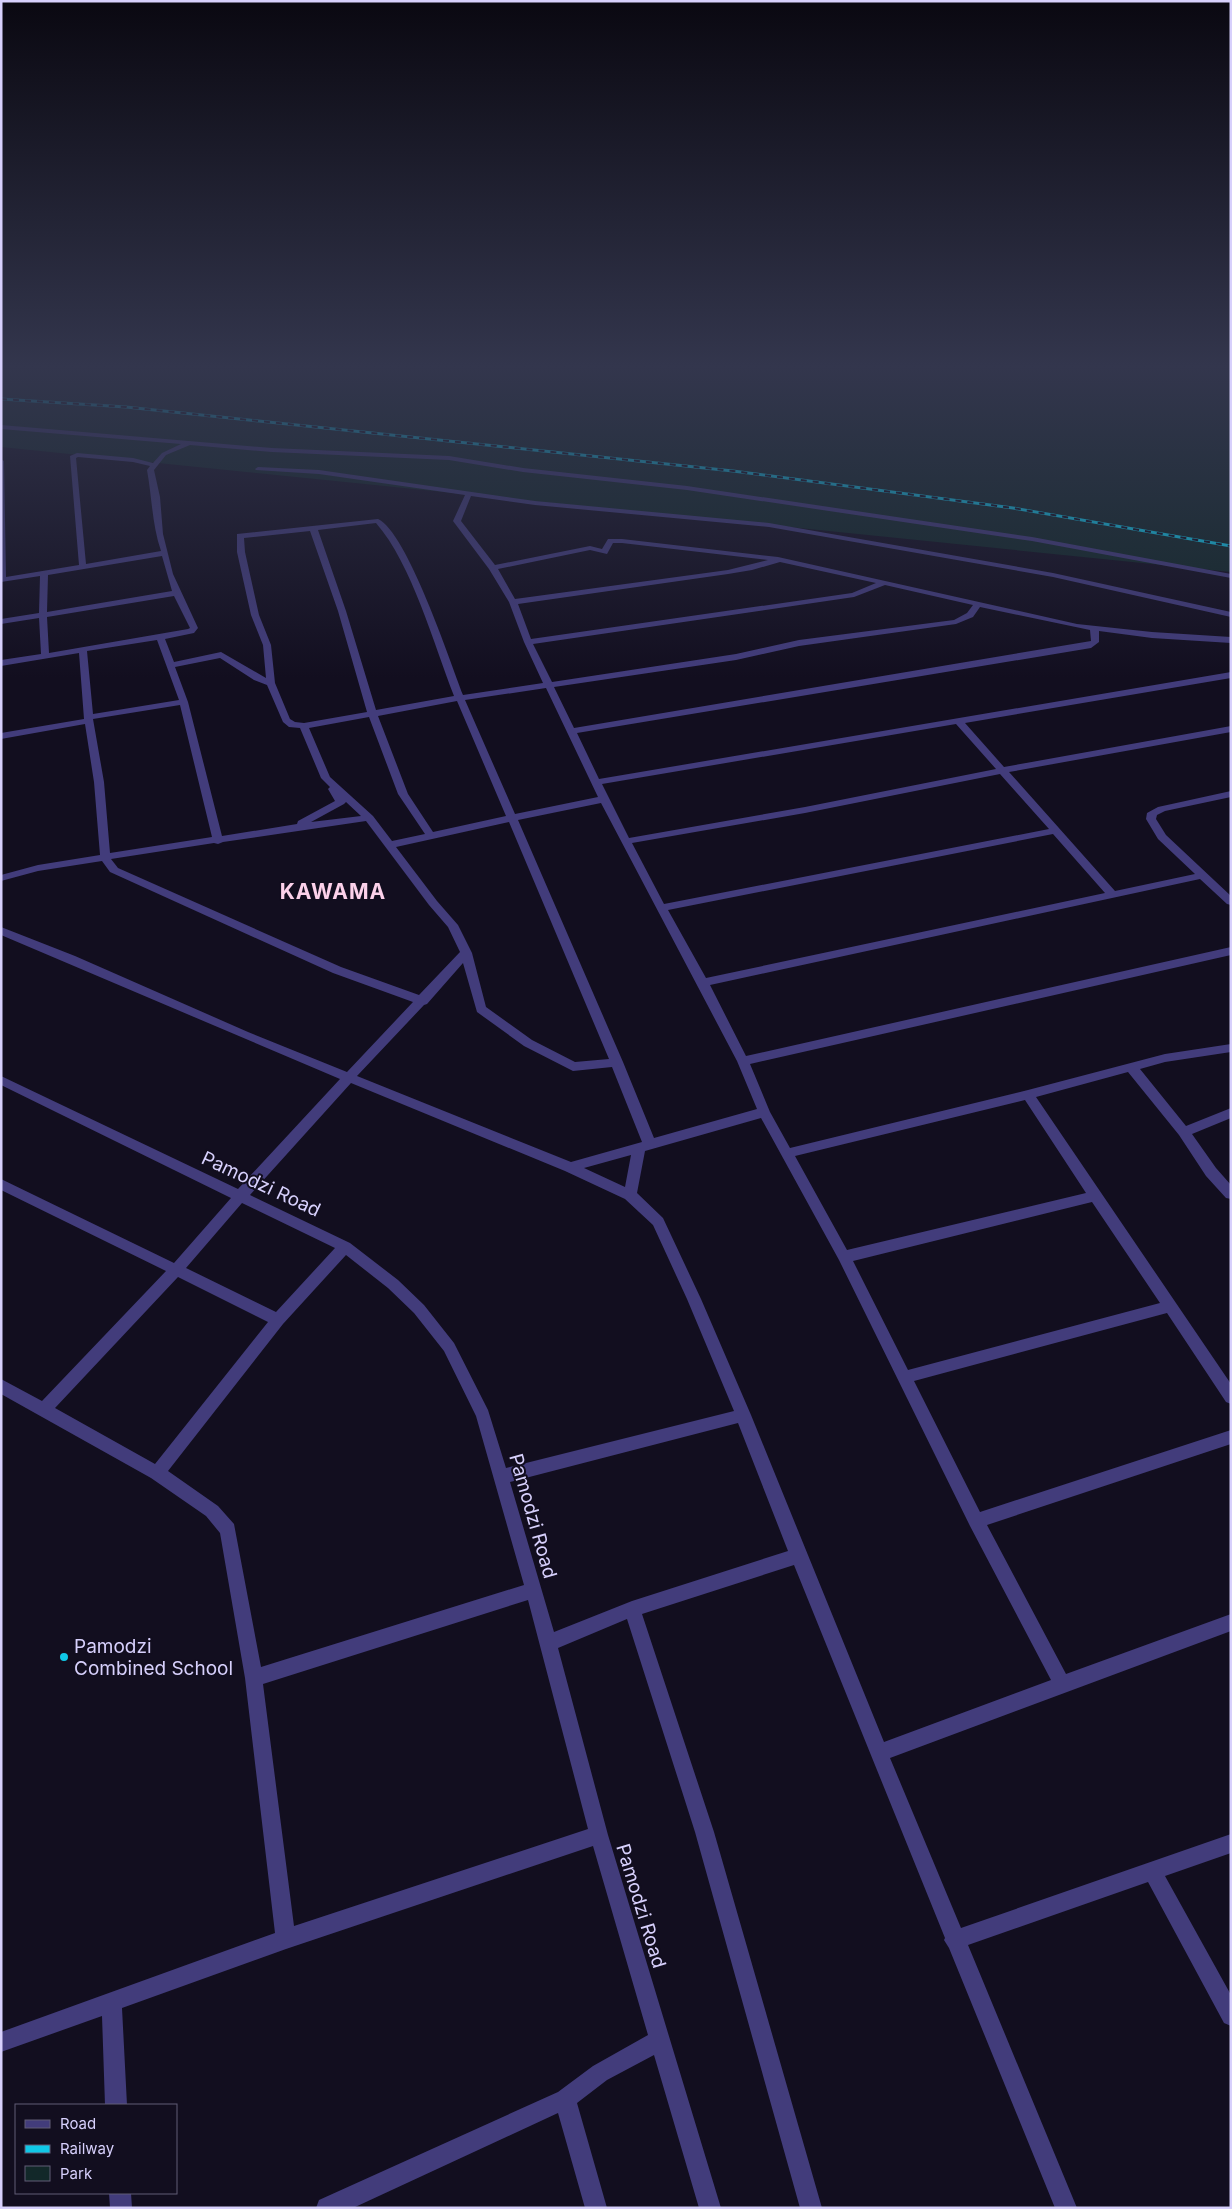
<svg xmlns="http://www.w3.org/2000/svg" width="1232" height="2209" font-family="Inter,sans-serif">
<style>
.green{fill:#122829}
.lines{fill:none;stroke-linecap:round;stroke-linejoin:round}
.minor{fill:#423c7b;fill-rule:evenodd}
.rail-casing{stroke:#10c8e7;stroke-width:3}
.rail{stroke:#120e1f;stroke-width:2;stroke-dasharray:6;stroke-linecap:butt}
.poi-dot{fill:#10c8e7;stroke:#120e1f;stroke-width:2}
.labels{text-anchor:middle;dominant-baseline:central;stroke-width:4;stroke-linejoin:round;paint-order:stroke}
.near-street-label{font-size:19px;fill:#d7d0fc;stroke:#120e1f}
.near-poi-label{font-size:19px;fill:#d7d0fc;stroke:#120e1f;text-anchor:start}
.district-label{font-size:21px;font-weight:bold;letter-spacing:1px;fill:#fcd1ea;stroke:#120e1f}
</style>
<rect width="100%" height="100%" fill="#120e1f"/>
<path class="green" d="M1,369H1231V572L1,447Z"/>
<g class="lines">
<path class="minor" d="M1,425L272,448L449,456L523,468L687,486L1032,537L1231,574V578L1032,541L687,490L523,472L449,460L272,452L190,445L166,455L154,470L160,497L163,534L173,574L198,628L194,633L165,639L174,662L221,652L266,678L263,645L251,615L237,552V534L378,519C407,532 450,661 463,695L543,683L524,642L509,602L489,569L453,521L465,495L319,474L256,470L255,469L258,467L319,470L535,501L769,523L1053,573L1231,612V617L1053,577L769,527L535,505L471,496L461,521L495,565L590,546L602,549L608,539H622L778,557L1077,624L1152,632L1231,637V643L1152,638L1099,631V642L1091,648L577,733L599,779L1231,672V678L965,723L1004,767L1231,726V732L1009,772L1115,891L1195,874L1158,839L1146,819L1147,813L1158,807L1231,791V797L1165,811L1157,815L1156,819L1166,835L1231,896V905L1227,904L1200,879L710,985L746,1056L1231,947V955L750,1064L770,1112L790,1148L1028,1090L1165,1054L1231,1044V1052L1165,1062L1140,1069L1186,1126L1231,1108V1118L1192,1134L1216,1168L1231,1185V1199L1226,1198L1206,1176L1179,1135L1128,1072L1036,1097L1231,1384V1404L1226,1402L1167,1313L914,1381L980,1512L1231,1430V1444L987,1525L1066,1674L1231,1614V1631L890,1758L961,1928L1231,1834V1853L1165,1876L1231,1995V2026L1224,2023L1148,1882L968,1945L1077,2208H1055L949,1948L944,1940L945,1938L794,1565L642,1614L714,1832L822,2208H800L695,1832L627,1619L558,1648L608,1835L721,2208H699L654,2055L607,2080L577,2103L607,2208H585L558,2113L353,2208H316L319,2200L558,2092L593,2066L648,2035L593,1846L286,1949L122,2008L127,2105H105L102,2016L1,2052V2032L275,1933L245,1678L220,1533L206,1516L151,1478L1,1394V1379L42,1401L166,1271L1,1190V1179L174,1263L231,1198L1,1085V1076L238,1189L340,1079L1,935V927L75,956L248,1032L347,1072L413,1002L333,973L110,872L102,861L38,871L1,881V875L38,865L100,855L94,782L85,724L1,739V733L84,719L79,653L1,666V660L41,654L39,618L1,624V619L39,613L40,576L1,582V459L4,461L6,577L79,565L70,456L77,453L133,458L153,463L162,453L181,444L1,429ZM78,457L133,462L150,466L147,470C152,497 152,525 161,551L86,564L76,458ZM376,523C412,564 434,645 454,696L376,710L346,611L318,530ZM310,531L338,611L367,712L304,723L295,722L290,719L275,683L271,645L259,615L245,552L244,538ZM613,543H622L768,560L728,570L515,599L498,569L590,550L607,554ZM162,556L172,591L47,612L48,575ZM780,562L876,583L852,593L531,639L518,604L728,574L752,570ZM885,585L973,605L967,613L954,620L799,640L736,654L552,682L533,644L854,597ZM174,596L190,628L188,629L49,653L47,617ZM980,607L1090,630L1091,641L574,728L554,687L736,660L799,646L956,624L973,617ZM157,640L179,700L93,714L87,651ZM220,658L254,680L267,685L283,722L289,727L300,728L321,778L330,787L328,789L335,801L298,821L297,824L222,836L188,702L175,667ZM546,688L598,797L515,814L465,700ZM457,701L506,816L433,832L408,794L378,716ZM180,705L212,837L110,853L104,782L93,719ZM369,717L398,794L425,834L392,841L373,816L330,777L309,728ZM956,724L996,769L805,807L629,838L602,784ZM1000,774L1049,829L664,904L632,843L805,813ZM346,802L361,816L311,822L344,804ZM601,803L737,1061L757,1109L654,1138L623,1062L518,820ZM366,821L429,905L448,927L460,952L419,995L341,967L118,868L111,859L214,843L218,844L223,842ZM509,822L609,1059L575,1062L532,1040L486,1007L472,953L458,925L437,901L396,847ZM1053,834L1105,893L706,978L668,910ZM463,963L477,1012L524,1046L573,1071L612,1067L642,1142L571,1162L357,1076L424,1005L427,1004ZM351,1083L565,1171L625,1199L653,1225L687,1299L734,1411L506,1468L488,1410L454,1343L424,1305L398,1280L350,1243L250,1195ZM1025,1100L1086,1193L847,1250L795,1156ZM761,1118L839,1260L970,1526L1051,1680L884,1742L751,1415L701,1299L663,1218L637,1193L645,1151ZM631,1155L625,1187L584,1168ZM1092,1202L1160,1303L908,1370L853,1261ZM242,1203L335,1248L276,1312L186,1268ZM346,1255L388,1288L414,1313L444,1351L476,1416L524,1585L261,1667L234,1524L218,1506L168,1471L283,1324ZM178,1277L268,1322L155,1464L55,1408ZM738,1423L788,1551L632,1601L554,1632L510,1482ZM528,1600L588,1829L294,1926L263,1684Z
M109,2193H131L132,2208H110Z"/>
<g class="rail-casing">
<path id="rail" d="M1,399L126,407L733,471L1013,508L1231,546"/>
</g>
<use href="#rail" class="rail"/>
</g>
<linearGradient id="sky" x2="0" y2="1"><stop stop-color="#0a0811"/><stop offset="0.54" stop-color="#33364d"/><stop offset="1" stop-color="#33364d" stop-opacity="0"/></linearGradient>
<rect width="1232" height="678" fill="url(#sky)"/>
<circle class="poi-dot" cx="64" cy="1657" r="5"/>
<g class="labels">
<g class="near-street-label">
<text transform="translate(261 1184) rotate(25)">Pamodzi Road</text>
<text transform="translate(533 1516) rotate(74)">Pamodzi Road</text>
<text transform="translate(641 1906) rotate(73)">Pamodzi Road</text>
</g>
<g class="near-poi-label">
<text x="74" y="1646">Pamodzi<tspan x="74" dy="22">Combined School</tspan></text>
</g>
<g class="district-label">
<text x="333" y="891">KAWAMA</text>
</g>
</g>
<rect width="1232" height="2209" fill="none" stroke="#d7d0fc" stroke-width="5"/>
<rect x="15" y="2104" width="162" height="90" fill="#120e1f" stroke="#615c77"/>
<rect x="25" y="2120" width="25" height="8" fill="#423c7b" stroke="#615c77"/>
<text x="60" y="2129" font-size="15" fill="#d7d0fc">Road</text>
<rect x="25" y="2145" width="25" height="8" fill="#10c8e7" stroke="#615c77"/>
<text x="60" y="2154" font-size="15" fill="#d7d0fc">Railway</text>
<rect x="25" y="2166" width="25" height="15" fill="#122829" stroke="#615c77"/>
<text x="60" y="2179" font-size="15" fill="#d7d0fc">Park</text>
</svg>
